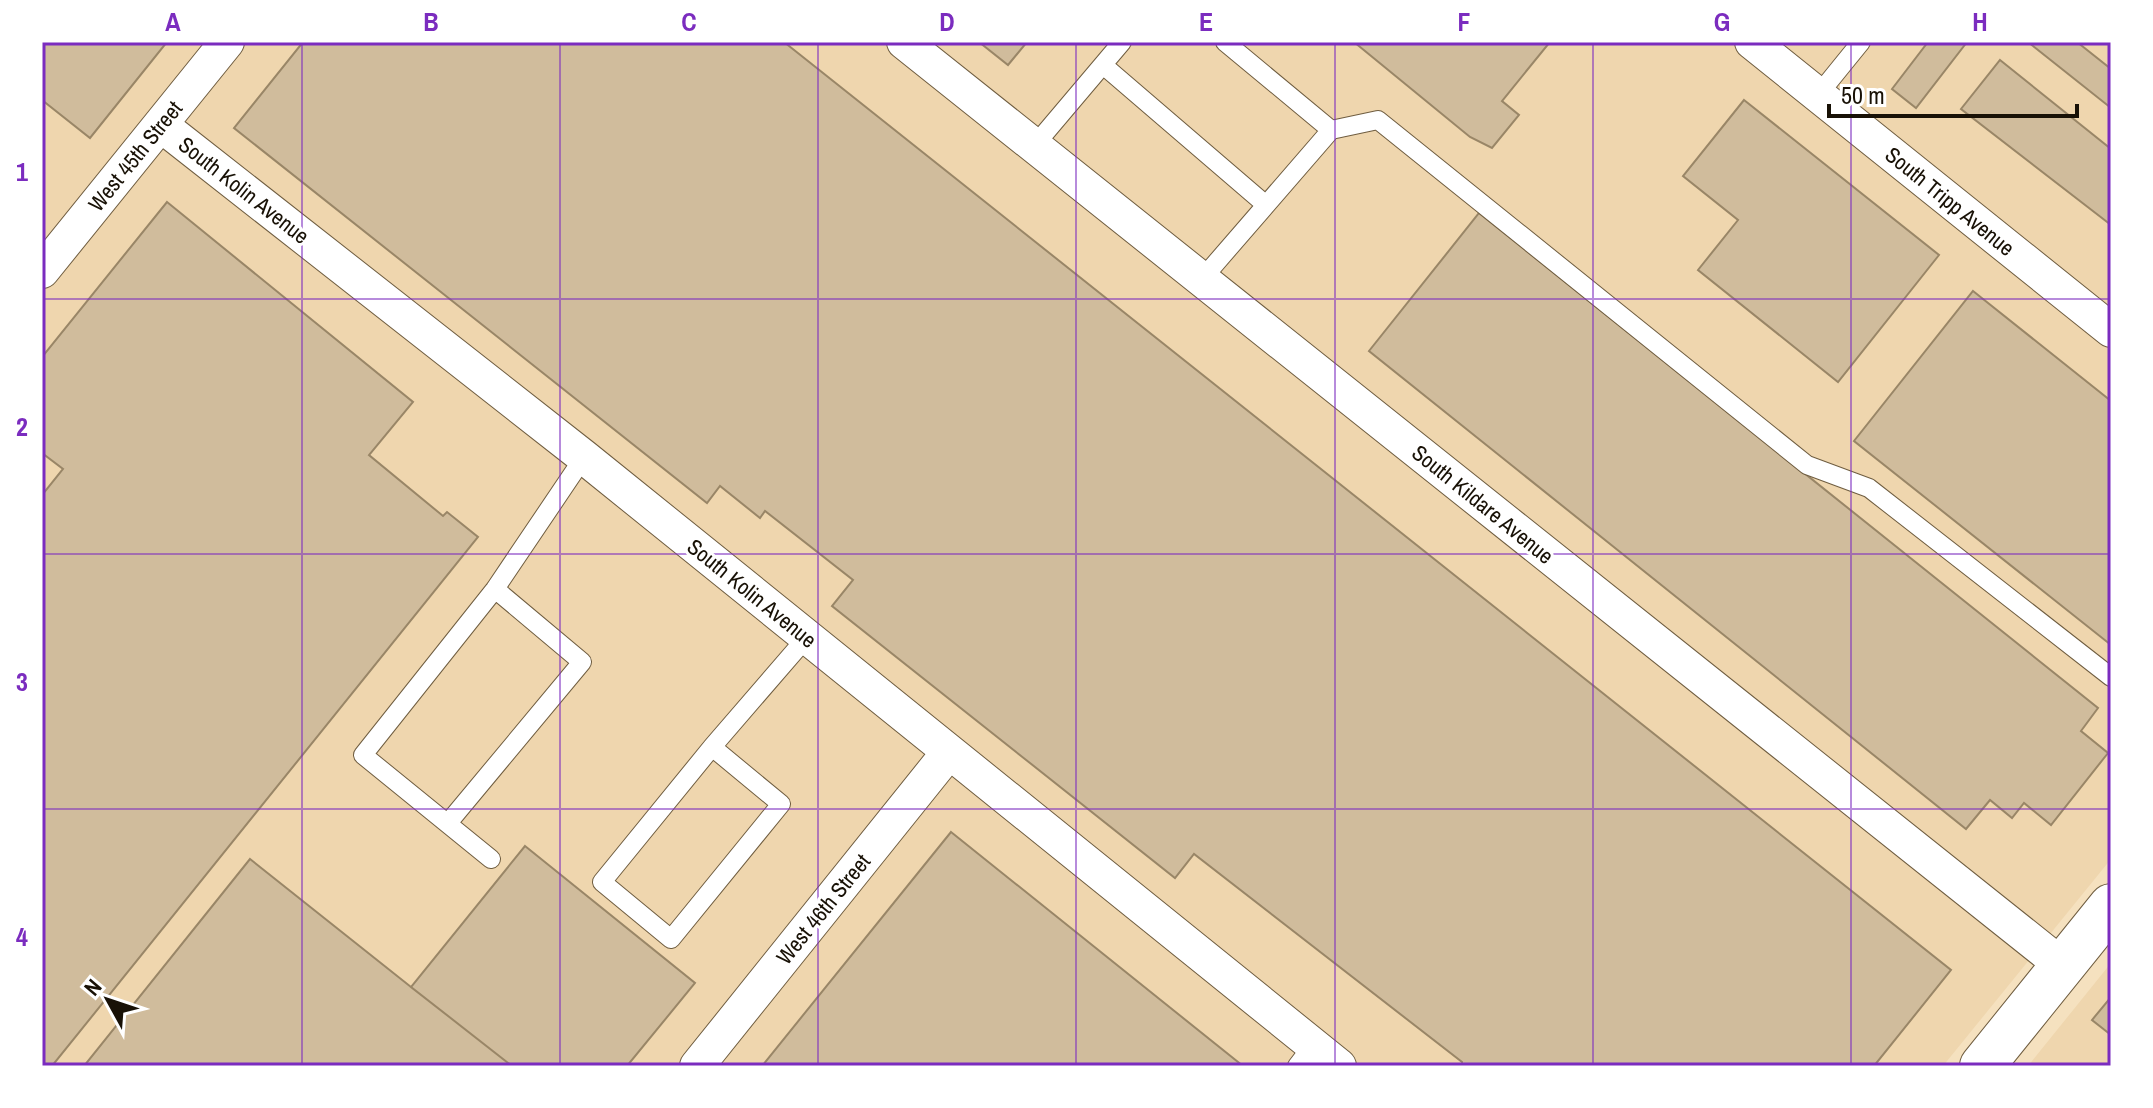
<svg xmlns="http://www.w3.org/2000/svg" width="2153" height="1108" font-family="'Archivo Narrow',sans-serif">
<style>
.built{fill:#efd6ae}
.building{fill:#d0bc9c;stroke:#998667;stroke-width:2}
.lines{fill:none;stroke-linecap:round;stroke-linejoin:round}
.service-casing{stroke:#6f5d40;stroke-width:20}
.minor-casing{stroke:#6f5d40;stroke-width:36}
.secondary-casing{stroke:#6f5d40;stroke-width:46}
.service{stroke:#fff;stroke-width:18}
.minor{stroke:#fff;stroke-width:34}
.secondary{stroke:#fff;stroke-width:44}
.grid{fill:none;stroke:#7b2cbf;stroke-width:2;stroke-opacity:0.55}
.labels{text-anchor:middle;dominant-baseline:central;stroke-width:6;stroke-linejoin:round;paint-order:stroke}
.street-label{font-size:22px;fill:#181106;stroke:#fff}
.neatline{fill:none;stroke:#7b2cbf;stroke-width:3}
.grid-label{font-size:26px;text-anchor:middle;font-weight:bold;fill:#7b2cbf}
</style>
<rect width="100%" height="100%" fill="#f5e1bf"/>
<path class="built" d="M42,42H2111V859L1943,1066H42Z
M2111,963V1066H2028Z"/>
<path class="building" d="M42,42H167L90,138L42,100Z
M303,42H784L1951,970L1874,1066H1462V1062L1194,854L1175,878L832,606L853,580L765,511L760,518L720,486L707,503L234,128Z
M979,42H1027L1008,65Z
M1354,42H1550L1502,101L1519,115L1492,148L1470,137Z
M1928,42H1967L1916,108L1892,89Z
M2028,42H2077L2111,69V108Z
M2000,60L2111,149V225L1961,109Z
M1744,100L1939,255L1838,382L1698,270L1738,220L1683,176Z
M167,202L413,402L369,455L443,516L447,512L478,537L52,1066H42V495L63,469L42,453V357Z
M1479,213L2098,708L2081,731L2108,753L2051,825L2024,803L2012,818L1990,800L1966,829L1369,351Z
M1973,291L2111,401V645L1854,441Z
M951,832L1243,1066H762Z
M525,846L695,983L627,1066H512L411,987Z
M250,859L411,987L512,1066H84Z
M2111,997V1035L2092,1020Z"/>
<g class="lines">
<g class="service-casing">
<path id="service" d="M1103,65L1266,205
M1818,95L1861,42
M1331,130L1378,120L1807,465L1869,488L2111,677
M1034,146L1122,42
M1202,279L1331,130L1225,42
M712,747L781,804L671,939L602,882L712,747L807,637
M448,823L582,662L495,589
M491,859L363,755L495,589L584,457
M1297,1066L1313,1045"/>
</g>
<g class="minor-casing">
<path id="minor" d="M904,42L2063,966
M1752,42L2111,330
M161,125L584,457L1339,1066
M42,271L227,42
M697,1066L949,752"/>
</g>
<g class="secondary-casing">
<path id="secondary" d="M1982,1066L2111,906"/>
</g>
<use href="#service" class="service"/>
<use href="#minor" class="minor"/>
<use href="#secondary" class="secondary"/>
</g>
<path class="grid" d="M302,42V1066M560,42V1066M818,42V1066M1076,42V1066M1335,42V1066M1593,42V1066M1851,42V1066M42,299H2111M42,554H2111M42,809H2111"/>
<g class="labels">
<g class="street-label">
<text transform="translate(135 156) rotate(-51)">West 45th Street</text>
<text transform="translate(244 190) rotate(38)">South Kolin Avenue</text>
<text transform="translate(1950 201) rotate(39)">South Tripp Avenue</text>
<text transform="translate(1483 504) rotate(39)">South Kildare Avenue</text>
<text transform="translate(752 593) rotate(39)">South Kolin Avenue</text>
<text transform="translate(823 909) rotate(-51)">West 46th Street</text>
</g>
</g>
<rect width="2153" height="1108" fill="none" stroke="#ffffff" stroke-width="88"/>
<g transform="translate(108 1000) rotate(310)" stroke="#ffffff" stroke-width="6" paint-order="stroke">
<path d="M0-6L14 30L0 20L-14 30Z" fill="#181106"/>
<text y="-12" font-size="22" font-weight="bold" text-anchor="middle" fill="#181106">N</text>
</g>
<path d="M1829 104v12h248v-12" fill="none" stroke="#181106" stroke-width="4"/>
<text x="1841" y="104" font-size="24" fill="#181106" stroke="#ffffff" stroke-width="6" paint-order="stroke">50 m</text>
<rect x="44" y="44" width="2065" height="1020" class="neatline"/>
<g class="grid-label">
<text x="173" y="31">A</text>
<text x="431" y="31">B</text>
<text x="689" y="31">C</text>
<text x="947" y="31">D</text>
<text x="1206" y="31">E</text>
<text x="1464" y="31">F</text>
<text x="1722" y="31">G</text>
<text x="1980" y="31">H</text>
<text x="22" y="181">1</text>
<text x="22" y="436">2</text>
<text x="22" y="691">3</text>
<text x="22" y="946">4</text>
</g>
</svg>
